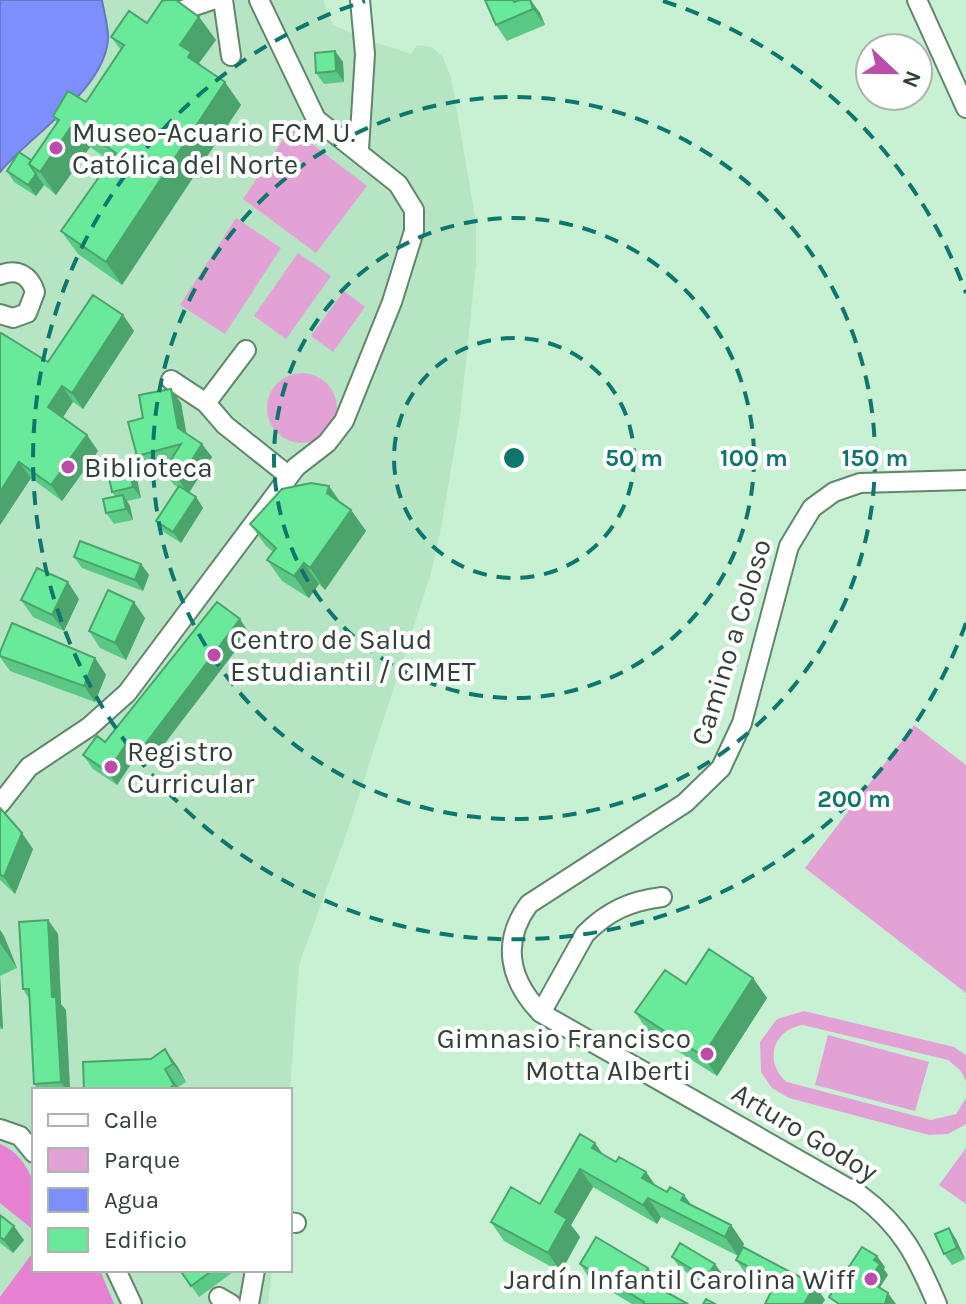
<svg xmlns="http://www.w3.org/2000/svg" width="966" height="1304" font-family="Karla,sans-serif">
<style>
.built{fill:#b6e5c3}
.green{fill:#e3a2d6}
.forest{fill:#e681d4}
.water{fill:#7c8ffc;stroke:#6678c1;stroke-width:2}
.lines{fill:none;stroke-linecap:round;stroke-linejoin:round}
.minor-casing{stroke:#61866c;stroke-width:22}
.minor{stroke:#fff;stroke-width:18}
.wall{fill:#5ac985}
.shaded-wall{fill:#4aa46c}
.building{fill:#69ea9b;stroke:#4aa46c;stroke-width:2}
.ring{fill:none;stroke:#0f766e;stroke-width:4;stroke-dasharray:14 10}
.poi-dot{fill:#bb4caa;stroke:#fff;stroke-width:3}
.labels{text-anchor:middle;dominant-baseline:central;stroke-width:8;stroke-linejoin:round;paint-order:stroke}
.poi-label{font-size:28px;fill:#314136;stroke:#fff;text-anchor:start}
.street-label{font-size:28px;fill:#314136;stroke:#fff}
.centre{fill:#0f766e;stroke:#fff;stroke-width:4}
.ring-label{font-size:24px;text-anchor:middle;font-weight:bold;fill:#0f766e;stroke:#fff;stroke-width:8;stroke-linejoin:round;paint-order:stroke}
</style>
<rect width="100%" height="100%" fill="#c8f0d3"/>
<path class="built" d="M102,0H323L333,25L365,39L411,54L417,45L432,47L442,56L451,77L476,222V265L460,417L440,533L431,573L348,829L299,965L290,1090H34V1270H272L268,1304H0V172L70,107L108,39Z"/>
<path class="green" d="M291,128L367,186L316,253L243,199Z
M236,218L281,248L225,334L180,305Z
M298,253L331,276L286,339L254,316Z
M344,291L365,307L333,352L311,336Z
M267 408a35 35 0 1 1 70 0a35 35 0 1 1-70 0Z
M914,725L966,765V993L805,868Z
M804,1011L954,1047L966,1055V1081L960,1070L948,1060L803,1025C773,1029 763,1062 787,1082L931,1120L956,1114L966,1098V1124L948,1134L929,1135L789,1098L772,1088L761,1072L760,1042L777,1019Z
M828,1035L929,1062L915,1111L815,1085Z
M966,1148V1204L939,1185Z"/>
<path class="forest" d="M0,1144C29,1155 46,1199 31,1228L0,1203Z
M34,1251V1270H100L114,1304H0V1297Z"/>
<path class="water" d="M0,0H102C104,12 108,25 108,37C107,89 30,135 0,172Z"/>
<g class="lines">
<g class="minor-casing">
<path id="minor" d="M223,0L231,56
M917,0L966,108
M165,16L212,0
M359,149L365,54L360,0
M0,275C17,268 30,275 35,292L27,313L13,318L0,314
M246,350L206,403L225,425L289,476
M171,380L206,403
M0,804L29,767L89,727L127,693L296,467L327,443L344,421L392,302L414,231V210L398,184L316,119L259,0
M541,1013L585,934C608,911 630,901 662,897
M0,1129L20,1136L34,1153
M290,1222L296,1223
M116,1270L132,1304
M219,1297L231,1304
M249,1304L255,1270
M937,1304C917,1257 902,1226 860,1195L541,1013C509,980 501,942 529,904L685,803L721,768L742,723L789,546L812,508L834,492L860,483L966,480"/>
</g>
<use href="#minor" class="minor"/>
</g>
<path class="wall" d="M485,0H531L540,13L545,25L507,41L496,25Z
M199,17L216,40L199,63L241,105L122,285L78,254L61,231L110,161L90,147L56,195L44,185L36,196L14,182L7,171L31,160L57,123L53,116L86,102L121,50L111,37L147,23Z
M335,51L343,62L344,82L324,84L316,73Z
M123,315L134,331L83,409L73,402L63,417L87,435L98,451L62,501L31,478L0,525L48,362Z
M181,403L186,434L212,457L189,493L196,497L203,508L181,543L164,532L156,521L178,487L174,485L164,471L168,464L147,470L137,456L143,418Z
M137,479L141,498L127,501L130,506L133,520L114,524L106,513L115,496L112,492Z
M329,486L341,503L351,510L366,531L325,590L319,584L309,598L282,581L267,560L273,552L266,546L250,524Z
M74,557L141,564L149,575L143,591L82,568Z
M79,599L64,631L33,617L21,600Z
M145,618L126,660L100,648L89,631Z
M249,633L149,764L137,755L117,785L93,769L83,755L105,742Z
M0,652L95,658L106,675L95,702L10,671L0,657Z
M0,808L33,849L15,894L0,880Z
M48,920L58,934L61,1004L66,1010L70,1090H38L34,1084L29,999L23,989Z
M0,930L4,936L17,968L0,976L3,1029H0Z
M753,978L767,998L717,1076L649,1033L635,1012L686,984Z
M165,1049L186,1082L178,1087L180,1090H84L151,1059Z
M580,1134L603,1155L616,1162L646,1172L656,1186L667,1192L684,1195L691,1205L731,1225L744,1244L738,1256L661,1217L657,1224L593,1187L571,1225L580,1237L561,1272L504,1241L491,1222L540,1204Z
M0,1215L24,1240L13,1253L0,1243Z
M956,1239L965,1259L952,1265L944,1254Z
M672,1257L723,1275L714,1290L680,1268Z
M736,1260L815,1285L825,1300L822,1304H765L773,1289L746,1274Z
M580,1264L648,1268L659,1283L656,1287L688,1304H632L590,1279Z
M180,1270H236L199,1297Z"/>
<path class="shaded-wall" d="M530,0L540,13L545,25L533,9Z
M199,17L216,40L199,63L207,75L204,80L180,45Z
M335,51L343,62L344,82L336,71Z
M225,82L241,105L122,285L106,262Z
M73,124L90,147L56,195L40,172Z
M36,174L44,185L36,196L28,185Z
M123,315L134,331L83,409L72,393Z
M62,386L73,402L59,423L48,407Z
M171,389L181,403L188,442L178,428Z
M87,435L98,451L62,501L51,485Z
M202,444L212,457L188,494L179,480Z
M19,462L31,478L0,525V492Z
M129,468L137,479L141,498L133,487Z
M329,486L344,508L327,493Z
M123,495L130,506L133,520L126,509Z
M196,497L203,508L181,543L173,532Z
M351,510L366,531L325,590L310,568Z
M304,563L319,584L309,598L294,576Z
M141,564L149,575L143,591L135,580Z
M68,582L79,599L64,631L52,615Z
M134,602L145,618L126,660L115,643Z
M240,619L249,633L149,764L140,751Z
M95,658L106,675L95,702L84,686Z
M128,741L137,755L117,785L108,772Z
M22,833L33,849L15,894L4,877Z
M48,920L58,934L61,1004L66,1010L70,1090H66L61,1082L52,997Z
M0,930L4,936L17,968L0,943Z
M0,976L3,1029L0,1025Z
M753,978L767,998L717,1076L703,1056Z
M165,1049L178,1067L186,1082L173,1064Z
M165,1069L180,1090H177L174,1085Z
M595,1143L608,1162L592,1148Z
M580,1169L593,1187L571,1225L580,1237L561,1272L548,1253L555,1212Z
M646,1172L659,1191L642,1178Z
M684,1195L697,1213L681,1200Z
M648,1198L661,1217L657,1224L643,1205Z
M731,1225L744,1244L738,1256L725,1237Z
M14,1226L24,1240L13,1253L4,1240Z
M949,1228L956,1239L965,1259L957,1248Z
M877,1256L885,1267L884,1269L888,1275L877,1292L869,1281L874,1260Z
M715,1264L723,1275L714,1290L706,1278Z
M648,1268L659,1283L652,1294L642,1279Z
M815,1285L825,1300L822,1304H804Z
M888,1293L896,1304H885Z"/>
<path class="building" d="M166,0H176L199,17L180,45L191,52L188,57L225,82L106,262L61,231L116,153L73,124L40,172L29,164L59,120L53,116L68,91L86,102L124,45L111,37L129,11L147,23L162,1Z
M485,0H513L514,2L520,0H530L533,9L496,25Z
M335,51L336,71L316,73L315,53Z
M19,152L31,160L29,164L36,174L28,185L7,171Z
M93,295L123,315L72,393L62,386L48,407L87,435L51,485L19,462L0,492V335L1,333L48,362Z
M171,389L178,428L202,444L179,480L164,471L181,444L137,456L128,422L143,418L139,395Z
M129,468L133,487L112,492L108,473Z
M311,483L329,486L327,493L351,510L310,568L304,563L294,576L267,560L276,548L250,524L282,489Z
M179,486L196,497L173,532L156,521Z
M123,495L126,509L106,513L103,499Z
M80,541L141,564L135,580L74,557Z
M37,568L68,582L52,615L21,600Z
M108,590L134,602L115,643L89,631Z
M217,602L240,619L140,751L128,741L108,772L83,755L97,736L105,742Z
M12,623L95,658L84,686L0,656V652Z
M0,808L22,833L4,877L0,874Z
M48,920L52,997H56L61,1082L34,1084L29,989H23L19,922Z
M709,949L753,978L703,1056L635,1012L665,970L686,984Z
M165,1049L173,1064L165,1069L174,1085L168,1090H84L83,1062L151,1059Z
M580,1134L595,1143L592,1148L616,1162L619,1157L646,1172L642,1178L667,1192L670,1187L684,1195L681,1200L731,1225L725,1237L648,1198L643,1205L580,1169L555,1212L567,1219L548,1253L491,1222L511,1187L540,1204Z
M0,1215L14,1226L4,1240L0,1237Z
M949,1228L957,1248L944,1254L935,1234Z
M596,1237L648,1268L642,1279L688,1304H643L644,1302L580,1264Z
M680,1243L715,1264L706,1278L672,1257Z
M743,1247L815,1285L804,1304H765L776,1282L736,1260Z
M862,1247L877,1256L874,1260L880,1264L869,1281L888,1293L885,1304H839L829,1297Z
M180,1270H213L191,1286Z
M706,1299L715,1304H703Z"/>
<g class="ring">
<circle cx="514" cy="458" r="120"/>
<circle cx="514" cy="458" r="240"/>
<circle cx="514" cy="458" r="361"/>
<path d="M966 623A481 481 0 1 1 365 1M663 1A481 481 0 0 1 966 293"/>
</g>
<g class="poi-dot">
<circle cx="56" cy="148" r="8"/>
<circle cx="68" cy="467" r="8"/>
<circle cx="214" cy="655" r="8"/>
<circle cx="111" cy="767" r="8"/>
<circle cx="707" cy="1054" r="8"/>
<circle cx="871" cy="1279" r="8"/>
</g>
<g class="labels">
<g class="poi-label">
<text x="72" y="132">Museo-Acuario FCM U.<tspan x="72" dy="32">Católica del Norte</tspan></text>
<text x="84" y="467">Biblioteca</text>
<text x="230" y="639">Centro de Salud<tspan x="230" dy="32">Estudiantil / CIMET</tspan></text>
<text x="127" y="751">Registro<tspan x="127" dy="32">Curricular</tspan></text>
<text x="691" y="1038" text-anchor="end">Gimnasio Francisco<tspan x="691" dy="32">Motta Alberti</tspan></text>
<text x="855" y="1279" text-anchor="end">Jardín Infantil Carolina Wiff</text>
</g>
<g class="street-label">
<text transform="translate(731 642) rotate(-73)">Camino a Coloso</text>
<text transform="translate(805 1132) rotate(31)">Arturo Godoy</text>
</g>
</g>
<circle cx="514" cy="458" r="12" class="centre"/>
<g class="ring-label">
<text x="634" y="466">50 m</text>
<text x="754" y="466">100 m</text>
<text x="875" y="466">150 m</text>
<text x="854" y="807">200 m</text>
</g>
<rect x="32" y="1088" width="260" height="184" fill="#ffffff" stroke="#adb3af" stroke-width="2"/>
<rect x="48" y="1114" width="40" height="12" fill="#ffffff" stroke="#adb3af" stroke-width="2"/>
<text x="104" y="1128" font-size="24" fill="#314136">Calle</text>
<rect x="48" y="1148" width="40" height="24" fill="#e3a2d6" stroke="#adb3af" stroke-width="2"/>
<text x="104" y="1168" font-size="24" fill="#314136">Parque</text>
<rect x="48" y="1188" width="40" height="24" fill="#7c8ffc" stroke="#adb3af" stroke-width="2"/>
<text x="104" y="1208" font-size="24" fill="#314136">Agua</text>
<rect x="48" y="1228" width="40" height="24" fill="#69ea9b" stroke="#adb3af" stroke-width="2"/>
<text x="104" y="1248" font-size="24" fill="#314136">Edificio</text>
<g transform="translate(894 72) rotate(112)"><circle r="38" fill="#ffffff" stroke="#adb3af" stroke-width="2"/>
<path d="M0-6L14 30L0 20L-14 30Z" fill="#bb4caa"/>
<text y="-12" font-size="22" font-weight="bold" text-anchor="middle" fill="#314136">N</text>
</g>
</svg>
